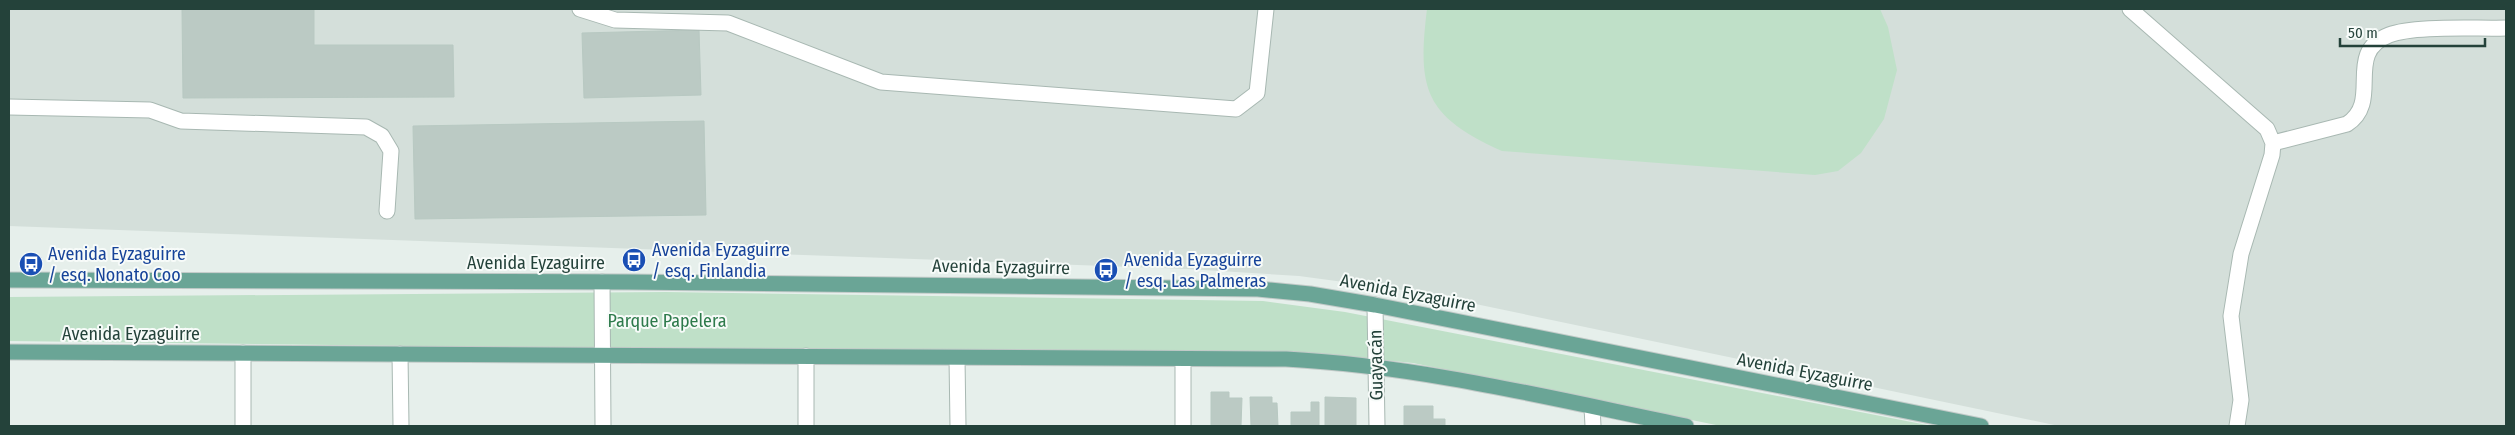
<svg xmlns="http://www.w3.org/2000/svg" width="2515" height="435" font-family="'Fira Sans Condensed',sans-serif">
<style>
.built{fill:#d4dfda}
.green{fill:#bfe0c8}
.building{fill:#bbcac4;stroke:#b8c9c2}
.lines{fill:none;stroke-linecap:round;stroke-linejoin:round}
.minor-casing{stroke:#a8b8b2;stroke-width:17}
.major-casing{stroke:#c2cac8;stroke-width:17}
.minor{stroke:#fff;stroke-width:15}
.major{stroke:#6aa596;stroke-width:15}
.labels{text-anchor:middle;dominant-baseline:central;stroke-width:4;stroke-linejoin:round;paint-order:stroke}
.transit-label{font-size:18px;fill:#164399;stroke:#f7fbf9;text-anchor:start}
.street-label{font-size:18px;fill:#24423a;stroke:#f7fbf9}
.park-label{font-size:18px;fill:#2d7a4b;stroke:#f7fbf9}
</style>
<rect width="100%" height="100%" fill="#e6efeb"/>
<path class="built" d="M9,9H2506V426H2059L1418,292L1299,276L1187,269L9,226Z"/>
<path class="green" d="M1427,9H1880L1888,27L1897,70L1884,119L1861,153L1838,171L1815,175L1502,151C1425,116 1417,90 1427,9Z
M666,292L1263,301L1345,312L1932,426H1721L1413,363L1363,358L9,341V297Z"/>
<path class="building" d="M182,9H314V45H453L454,97L183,98Z
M699,30L701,95L584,98L582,33Z
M704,121L706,215L415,219L413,126Z
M1211,392H1229V398H1242L1241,426H1211Z
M1250,397H1272V403H1277L1278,426H1251Z
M1325,397L1356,398V426H1325Z
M1311,402H1319V426H1291V412H1311Z
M1404,406H1433V419H1445V426H1404Z"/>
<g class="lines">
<g class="minor-casing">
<path id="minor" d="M580,9L615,20L728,23L881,82L1236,109L1257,93L1266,9
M2130,9L2267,129L2273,143L2272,155L2241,254L2231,316L2241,400L2237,426
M9,107L150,110L181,121L366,127L382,136L391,151L387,211
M2273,143L2347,124C2383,101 2343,53 2389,35C2414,25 2477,29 2506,28
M602,282L603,426
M1375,305L1377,426
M243,353V426
M400,354L401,426
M806,356V426
M957,358L958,426
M1592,407L1593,426
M1183,426V359"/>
</g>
<g class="major-casing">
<path id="major" d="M9,280L629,282L1258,289L1310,294L1375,305L1981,426
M9,352L1286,359C1421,366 1554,399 1686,426"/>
</g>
<use href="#minor" class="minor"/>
<use href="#major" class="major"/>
</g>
<defs>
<g id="bus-disc" transform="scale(1.25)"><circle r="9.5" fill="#1a4fb4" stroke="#f7fbf9"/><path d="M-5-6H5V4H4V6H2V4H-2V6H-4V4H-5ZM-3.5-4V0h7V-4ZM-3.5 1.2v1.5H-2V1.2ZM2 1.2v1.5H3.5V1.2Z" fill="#fff"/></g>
</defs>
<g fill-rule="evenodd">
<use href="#bus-disc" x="634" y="260"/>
<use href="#bus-disc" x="31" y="264"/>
<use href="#bus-disc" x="1106" y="270"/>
</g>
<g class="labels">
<g class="transit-label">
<text x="652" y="250">Avenida Eyzaguirre<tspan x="652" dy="21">/ esq. Finlandia</tspan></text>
<text x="48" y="254">Avenida Eyzaguirre<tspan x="48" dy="21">/ esq. Nonato Coo</tspan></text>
<text x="1124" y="260">Avenida Eyzaguirre<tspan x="1124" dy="21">/ esq. Las Palmeras</tspan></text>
</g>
<g class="street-label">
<text x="536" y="263">Avenida Eyzaguirre</text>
<text transform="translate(1001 267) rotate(1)">Avenida Eyzaguirre</text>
<text transform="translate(1408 293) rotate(11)">Avenida Eyzaguirre</text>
<text x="131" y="334">Avenida Eyzaguirre</text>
<text transform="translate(1376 365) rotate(-91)">Guayacán</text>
<text transform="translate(1805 372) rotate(11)">Avenida Eyzaguirre</text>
</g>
<g class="park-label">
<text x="667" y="321">Parque Papelera</text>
</g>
</g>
<rect width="2515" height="435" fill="none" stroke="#24423a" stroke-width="20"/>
<path d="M2340 38v8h145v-8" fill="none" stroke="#24423a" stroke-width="2.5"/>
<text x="2348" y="38" font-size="15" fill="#24423a" stroke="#f7fbf9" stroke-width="4" paint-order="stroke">50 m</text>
</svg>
